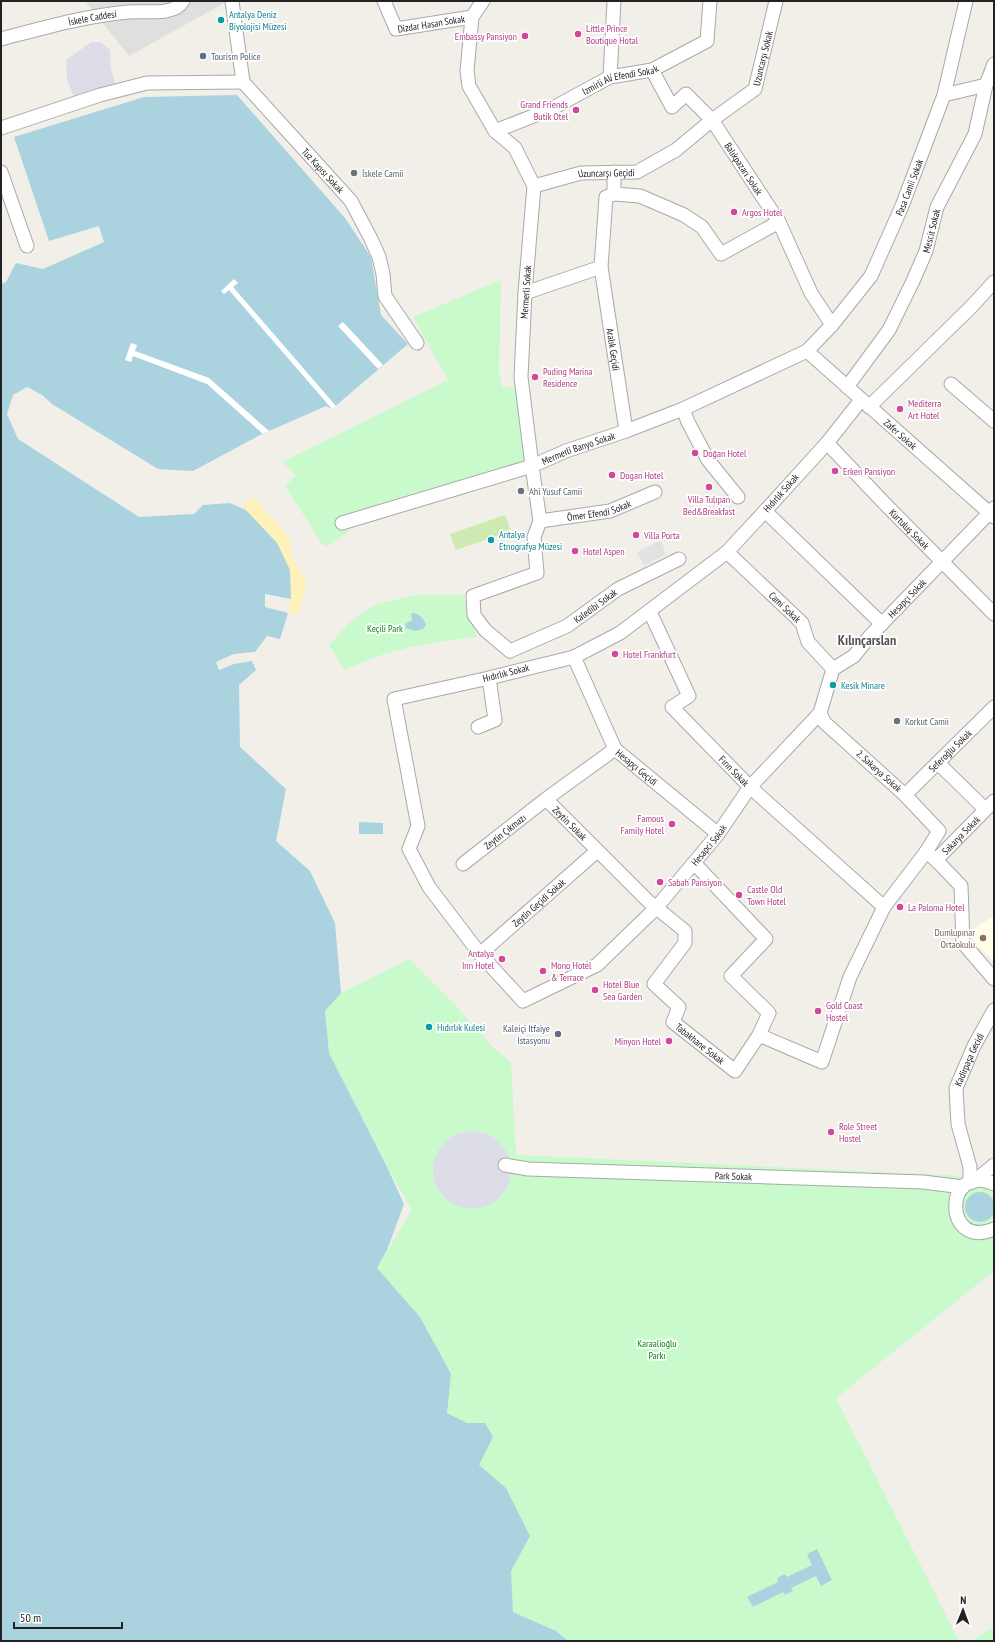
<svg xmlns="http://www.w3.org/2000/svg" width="995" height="1642" font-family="'PT Sans Narrow',sans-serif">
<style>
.residential{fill:#e0dfdf}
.education{fill:#ffffe5}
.grass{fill:#cdebb0}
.sand{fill:#fff1ba}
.park{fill:#c8facc}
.parking{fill:#e2e2e2}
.plaza{fill:#dddde8}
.water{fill:#aad3df}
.pier{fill:#fff}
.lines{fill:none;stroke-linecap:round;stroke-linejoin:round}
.street-casing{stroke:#a9a9a9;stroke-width:15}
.street{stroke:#fff;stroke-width:13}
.culture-dot{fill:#0f9aa8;stroke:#fff;stroke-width:1.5}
.hotel-dot{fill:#d1479c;stroke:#fff;stroke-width:1.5}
.service-dot{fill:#5c6f8a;stroke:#fff;stroke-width:1.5}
.worship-dot{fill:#6b7280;stroke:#fff;stroke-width:1.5}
.education-dot{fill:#8d6e63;stroke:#fff;stroke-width:1.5}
.labels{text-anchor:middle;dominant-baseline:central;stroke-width:3.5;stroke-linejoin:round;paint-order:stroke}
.culture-label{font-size:10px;fill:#0d838f;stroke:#fff;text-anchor:start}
.street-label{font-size:10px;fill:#222;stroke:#fff}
.hotel-label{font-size:10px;fill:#b23c85;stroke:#fff;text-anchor:start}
.service-label{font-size:10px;fill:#4e5e75;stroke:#fff;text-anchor:start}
.worship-label{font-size:10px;fill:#5b616d;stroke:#fff;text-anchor:start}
.park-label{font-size:10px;fill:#0c8416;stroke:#fff}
.education-label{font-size:10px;fill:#785e54;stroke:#fff;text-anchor:end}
.district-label{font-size:14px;font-weight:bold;fill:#555;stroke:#fff}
</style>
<rect width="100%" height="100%" fill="#f2efe9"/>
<path class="residential" d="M85,1H228L129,56Z"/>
<path class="education" d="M994,916V961L974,943L972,934L975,928Z"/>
<path class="grass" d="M505,515L511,531L456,550L450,534Z"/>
<path class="sand" d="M253,497L289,537L293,560L307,581L299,612L288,613L291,599L277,544L246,510L243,504Z"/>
<path class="park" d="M501,280L499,373L502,387L519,388L528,464L340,519L348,532L328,546L322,544L285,486L296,475L282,462L448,380L413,317Z
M414,595H463L469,616L477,637C432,642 386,649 345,670L329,645L350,622L375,605Z
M409,959L455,1005L472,1024L492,1046L511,1063L516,1155L966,1176L994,1162V1271L836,1398L959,1641H568L556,1631L513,1612L511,1571L530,1536L506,1488L478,1465L493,1437L447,1413L420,1317L377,1268L412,1210L387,1167L329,1053L325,1010L341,993Z
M994,1627V1641H971Z"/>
<path class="parking" d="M661,540L666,554L644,566L637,552Z"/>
<path class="plaza" d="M91,42H101L110,50L111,68L117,90L76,102L67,80L66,60Z
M433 1170a39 39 0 1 1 78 0a39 39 0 1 1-78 0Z"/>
<path class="water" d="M237,95L345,218L371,257L381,315L408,344L332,409L326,406L260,435L193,471L158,469L52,404L42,395L27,387L13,395L7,414L18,439L139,517L194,514L203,505L230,503L246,510L277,543L290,570L291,599L265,594V607L288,613L280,639L267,636L255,652L234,654L216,662L219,670L234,664L252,661L256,670L239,685L240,747L286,789L276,841L310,871L335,923L341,993L325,1011L329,1053L387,1167L404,1204L387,1250L377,1268L420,1317L451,1374L447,1413L467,1423H485L493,1437L479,1465L506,1488L530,1536L511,1571L513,1612L556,1631L568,1641H1V284L6,282L16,263L43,269L104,242L99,226L49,241L14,137L144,97Z
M412,613C419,613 424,618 426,625L423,629L415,631L405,628L406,623L412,621L411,614Z
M359,822L383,823V834H359Z
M965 1207a15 15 0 1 1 30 0a15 15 0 1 1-30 0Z
M817,1549L832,1580L821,1586L816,1576L791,1588L793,1591L785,1595L783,1592L753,1607L747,1597L778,1582L777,1578L785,1574L787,1577L812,1565L807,1554Z"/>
<path class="pier" d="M234,279L238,283L233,287L336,406L332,409L229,290L224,294L221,291Z
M343,322L383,365L378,369L338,326Z
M131,343L137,345L135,351L209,378L269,431L263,434L207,384L133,356L131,362L125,360Z"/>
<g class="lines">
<g class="street-casing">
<g id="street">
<path id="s1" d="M232,1L243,82L351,201L371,239L379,257L383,274L385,296L417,343"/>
<path id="s2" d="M384,1L396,29L472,17"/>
<path d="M483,1L472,17L467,71L469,86L495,131L515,148L534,186L525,293L521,377L532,466L540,521L534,537L537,573L473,596L474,615L485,630L510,651"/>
<path id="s3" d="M1,39C43,28 84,16 128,12C144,10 173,17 183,1"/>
<path id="s4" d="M652,70L672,107L686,94L712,120L779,222L811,293L832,325"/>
<path d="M610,77L614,1"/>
<path d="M944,95L986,85"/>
<path d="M1,128L100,95L147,83L243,82"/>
<path id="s5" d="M495,131L551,109L610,77L652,70L707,41L710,1"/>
<path d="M1,172L27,246"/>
<path d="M614,172V194L640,196L684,215L702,227L721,254L779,222"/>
<path id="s6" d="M534,186L581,173L637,172L676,150L712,120L755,89L776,1"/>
<path id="s7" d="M614,194L606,197L601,267L626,431"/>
<path d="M525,293L601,267"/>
<path id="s8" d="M807,351L994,517"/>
<path d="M951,384L994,421"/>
<path id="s9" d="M847,387L889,330L913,281L926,251L937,207L975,134L986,85L994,64"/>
<path id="s10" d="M861,400L827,443L765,511L727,552L620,633L574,657L489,678L394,699L418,826L409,849L429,887L480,954L523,1001L597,965L656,908L718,834L750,787L820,713L833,669L854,656L870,636L994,508"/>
<path d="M869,407L972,306L994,282"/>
<path d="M683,409L688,422L708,460L738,497"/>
<path id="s11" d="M827,443L887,506L994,614"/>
<path d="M765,511L882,624"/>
<path id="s12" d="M540,521L610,511L655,492"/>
<path id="s13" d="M342,523L532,466L566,451L626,431L683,409L807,351L832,325L871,276L902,206L944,95L966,1"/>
<path id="s14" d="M727,552L802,623L808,642L833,669"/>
<path id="s15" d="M650,612L689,696L672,707L750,787L884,907"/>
<path id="s16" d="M510,651L567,626L618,589L679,559"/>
<path id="s17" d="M574,657L615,749L718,834"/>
<path d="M478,727L495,720L489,678"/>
<path d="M938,763L985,809"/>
<path id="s18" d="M905,795L994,707"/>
<path id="s19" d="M546,799L648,901L685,931V943L654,984L679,1007L673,1022L735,1071L759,1035L769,1013L731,976L766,939L694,863"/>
<path d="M926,852L936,860L961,886L963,943L994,979"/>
<path id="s20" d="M936,860L994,801"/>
<path id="s21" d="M463,864L546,799L615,749"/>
<path id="s22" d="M480,954L597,851"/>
<path d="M759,1035L822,1062L850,977L884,907L926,852L939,831L905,795L824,722L820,713"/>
<path id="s23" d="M505,1165L528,1169L923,1182L963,1187"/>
<path d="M973,1182L994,1165"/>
<path id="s24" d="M970,1183V1167L958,1124L956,1088L974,1046L994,1010"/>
<path d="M994,1184C943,1161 943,1251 994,1229"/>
</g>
</g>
<use href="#street" class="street"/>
</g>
<g class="culture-dot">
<circle cx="221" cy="20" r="4"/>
<circle cx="491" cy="540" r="4"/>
<circle cx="833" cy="685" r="4"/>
<circle cx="429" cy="1027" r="4"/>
</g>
<g class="hotel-dot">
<circle cx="578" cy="34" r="4"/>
<circle cx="525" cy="36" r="4"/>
<circle cx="576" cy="110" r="4"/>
<circle cx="734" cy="212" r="4"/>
<circle cx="535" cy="377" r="4"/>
<circle cx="900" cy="409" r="4"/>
<circle cx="695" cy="453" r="4"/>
<circle cx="835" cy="471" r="4"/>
<circle cx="612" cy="475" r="4"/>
<circle cx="709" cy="487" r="4"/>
<circle cx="636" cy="535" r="4"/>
<circle cx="575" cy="551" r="4"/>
<circle cx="615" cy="654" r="4"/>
<circle cx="672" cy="824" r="4"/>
<circle cx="660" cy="882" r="4"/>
<circle cx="739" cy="895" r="4"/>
<circle cx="900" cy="907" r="4"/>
<circle cx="502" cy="959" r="4"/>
<circle cx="543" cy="971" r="4"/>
<circle cx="595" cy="990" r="4"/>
<circle cx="818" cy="1011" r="4"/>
<circle cx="669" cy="1041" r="4"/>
<circle cx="831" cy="1132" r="4"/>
</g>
<g class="service-dot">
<circle cx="203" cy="56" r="4"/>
<circle cx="558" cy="1034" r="4"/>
</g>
<g class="worship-dot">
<circle cx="354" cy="173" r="4"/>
<circle cx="521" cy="491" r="4"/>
<circle cx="897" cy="721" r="4"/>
</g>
<circle class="education-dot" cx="983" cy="938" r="4"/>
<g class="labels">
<g class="culture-label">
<text x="229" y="14">Antalya Deniz<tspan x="229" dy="12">Biyolojisi Müzesi</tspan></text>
<text x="499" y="534">Antalya<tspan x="499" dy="12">Etnografya Müzesi</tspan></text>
<text x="841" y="685">Kesik Minare</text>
<text x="437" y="1027">Hıdırlık Kulesi</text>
</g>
<g class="street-label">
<text stroke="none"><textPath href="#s3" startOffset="94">İskele Caddesi</textPath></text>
<text stroke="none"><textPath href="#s2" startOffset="66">Dizdar Hasan Sokak</textPath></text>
<text stroke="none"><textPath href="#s6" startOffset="281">Uzuncarşı Sokak</textPath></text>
<text stroke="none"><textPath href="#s5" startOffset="136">Izmirli Ali Efendi Sokak</textPath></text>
<text stroke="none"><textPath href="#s4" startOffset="156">Balıkpazarı Sokak</textPath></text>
<text stroke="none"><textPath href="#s1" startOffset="201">Tuz Kapısı Sokak</textPath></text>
<text stroke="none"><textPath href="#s6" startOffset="74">Uzuncarşı Geçidi</textPath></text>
<text stroke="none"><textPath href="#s13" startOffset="692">Pasa Camii Sokak</textPath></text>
<text stroke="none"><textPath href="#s9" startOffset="179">Mescit Sokak</textPath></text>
<text transform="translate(526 292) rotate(-86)">Mermerli Sokak</text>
<text stroke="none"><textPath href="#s7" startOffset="162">Aralık Geçidi</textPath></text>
<text stroke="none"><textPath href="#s8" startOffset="125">Zafer Sokak</textPath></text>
<text stroke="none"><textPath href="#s13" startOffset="248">Mermerli Banyo Sokak</textPath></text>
<text transform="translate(781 493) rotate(-48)">Hıdırlık Sokak</text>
<text stroke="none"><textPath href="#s12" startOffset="60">Ömer Efendi Sokak</textPath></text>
<text stroke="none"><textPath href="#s11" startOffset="119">Kurtuluş Sokak</textPath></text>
<text stroke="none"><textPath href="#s10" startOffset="1487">Hesapçı Sokak</textPath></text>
<text stroke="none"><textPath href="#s16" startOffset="97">Kaledibi Sokak</textPath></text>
<text stroke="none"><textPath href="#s14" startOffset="80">Cami Sokak</textPath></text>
<text transform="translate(506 673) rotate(-14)">Hıdırlık Sokak</text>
<text stroke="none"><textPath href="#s18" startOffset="63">Seferoğlu Sokak</textPath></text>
<text stroke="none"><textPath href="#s17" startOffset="129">Hesapçı Geçidi</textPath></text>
<text stroke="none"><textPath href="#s15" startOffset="202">Fırın Sokak</textPath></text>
<text transform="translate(879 771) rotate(42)">2. Sakarya Sokak</text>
<text stroke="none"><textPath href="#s19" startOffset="34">Zeytin Sokak</textPath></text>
<text stroke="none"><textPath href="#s21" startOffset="53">Zeytin Çıkmazı</textPath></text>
<text stroke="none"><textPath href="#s20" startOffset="35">Sakarya Sokak</textPath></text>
<text stroke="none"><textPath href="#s10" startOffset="1165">Hesapci Sokak</textPath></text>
<text stroke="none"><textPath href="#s22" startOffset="78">Zeytin Geçidi Sokak</textPath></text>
<text stroke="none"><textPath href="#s19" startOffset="340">Tabakhane Sokak</textPath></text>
<text stroke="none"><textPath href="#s24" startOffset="128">Kadirpaşa Gecidi</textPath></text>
<text stroke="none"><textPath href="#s23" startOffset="229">Park Sokak</textPath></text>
</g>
<g class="hotel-label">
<text x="586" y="28">Little Prince<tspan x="586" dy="12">Boutique Hotal</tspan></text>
<text x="517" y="36" text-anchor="end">Embassy Pansiyon</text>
<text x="568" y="104" text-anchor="end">Grand Friends<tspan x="568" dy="12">Butik Otel</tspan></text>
<text x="742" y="212">Argos Hotel</text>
<text x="543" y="371">Puding Marina<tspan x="543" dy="12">Residence</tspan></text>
<text x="908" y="403">Mediterra<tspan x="908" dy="12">Art Hotel</tspan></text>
<text x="703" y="453">Doğan Hotel</text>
<text x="843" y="471">Erken Pansiyon</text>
<text x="620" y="475">Dogan Hotel</text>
<text x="709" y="499" text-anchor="middle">Villa Tulıpan<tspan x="709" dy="12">Bed&amp;Breakfast</tspan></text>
<text x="644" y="535">Villa Porta</text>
<text x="583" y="551">Hotel Aspen</text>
<text x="623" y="654">Hotel Frankfurt</text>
<text x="664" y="818" text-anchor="end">Famous<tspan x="664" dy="12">Family Hotel</tspan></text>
<text x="668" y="882">Sabah Pansiyon</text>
<text x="747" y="889">Castle Old<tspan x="747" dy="12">Town Hotel</tspan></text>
<text x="908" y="907">La Paloma Hotel</text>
<text x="494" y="953" text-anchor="end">Antalya<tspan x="494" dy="12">Inn Hotel</tspan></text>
<text x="551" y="965">Mono Hotel<tspan x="551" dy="12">&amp; Terrace</tspan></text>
<text x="603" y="984">Hotel Blue<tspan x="603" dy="12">Sea Garden</tspan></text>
<text x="826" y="1005">Gold Coast<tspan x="826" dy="12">Hostel</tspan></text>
<text x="661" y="1041" text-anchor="end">Minyon Hotel</text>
<text x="839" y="1126">Role Street<tspan x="839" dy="12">Hostel</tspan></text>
</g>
<g class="service-label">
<text x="211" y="56">Tourism Police</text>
<text x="550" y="1028" text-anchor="end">Kaleiçi Itfaiye<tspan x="550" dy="12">Istasyonu</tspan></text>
</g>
<g class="worship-label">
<text x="362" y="173">İskele Camii</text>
<text x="529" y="491">Ahi Yusuf Camii</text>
<text x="905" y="721">Korkut Camii</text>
</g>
<g class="park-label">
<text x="385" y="628">Keçili Park</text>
<text x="657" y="1343">Karaalioğlu<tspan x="657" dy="12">Parkı</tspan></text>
</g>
<g class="education-label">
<text x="975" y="932">Dumlupınar<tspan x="975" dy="12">Ortaokulu</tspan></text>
</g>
<g class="district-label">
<text x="867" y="640">Kılınçarslan</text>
</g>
</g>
<rect width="995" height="1642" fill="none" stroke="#222222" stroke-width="4"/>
<g transform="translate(963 1610) rotate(1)" stroke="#ffffff" stroke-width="3" paint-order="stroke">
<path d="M0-3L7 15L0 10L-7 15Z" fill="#222222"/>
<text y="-6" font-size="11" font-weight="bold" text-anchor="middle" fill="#222222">N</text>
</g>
<path d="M14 1622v6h108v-6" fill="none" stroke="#222222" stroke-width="2"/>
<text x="20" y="1622" font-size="12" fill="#222222" stroke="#ffffff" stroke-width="3" paint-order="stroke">50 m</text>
</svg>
